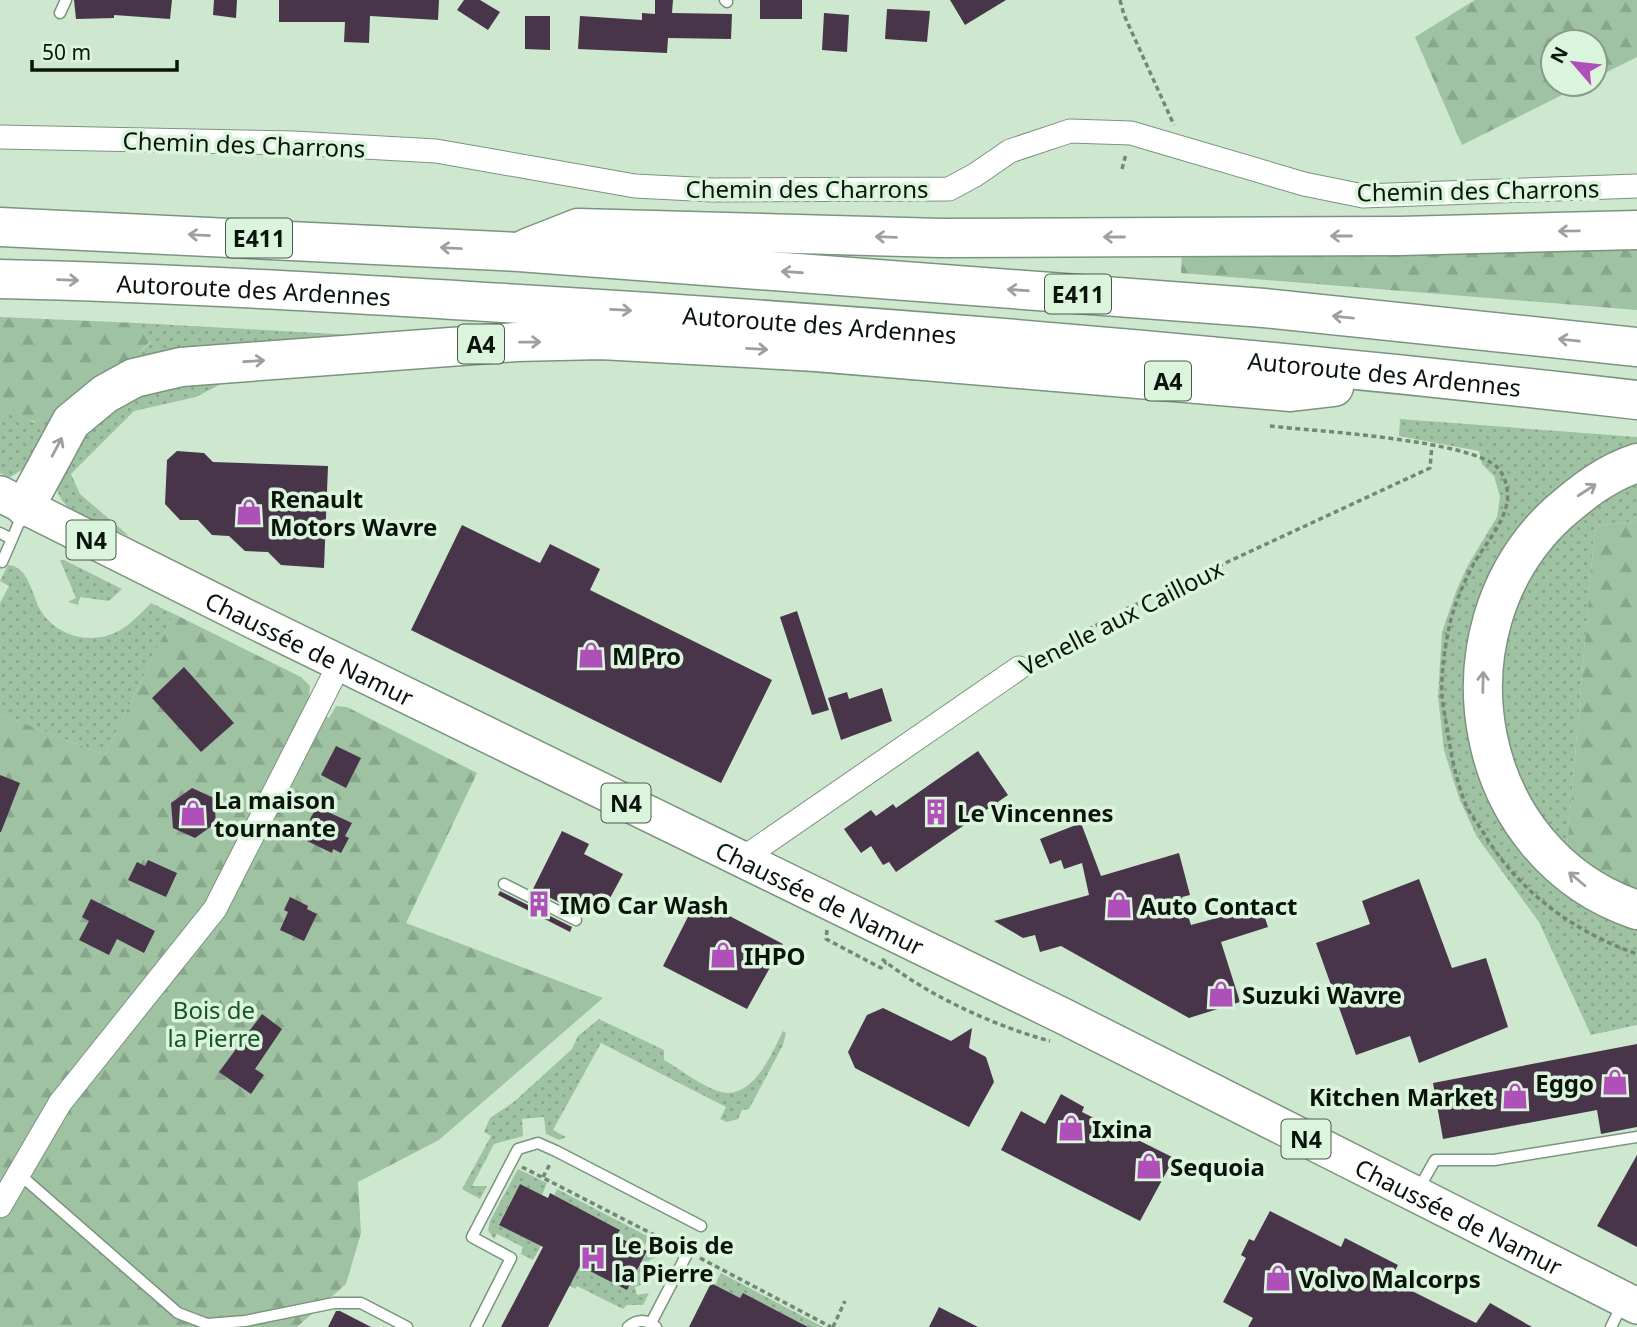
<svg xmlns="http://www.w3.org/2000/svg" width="1637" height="1327" font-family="'Noto Sans',sans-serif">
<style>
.grass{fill:url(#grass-dots)}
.forest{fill:url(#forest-firs)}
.building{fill:#49354a}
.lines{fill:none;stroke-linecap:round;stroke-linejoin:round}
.service-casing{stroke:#7b947e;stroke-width:13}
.minor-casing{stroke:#7b947e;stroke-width:25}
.primary-casing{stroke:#7b947e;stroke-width:38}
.motorway-casing{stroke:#7b947e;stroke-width:41}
.path{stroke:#748675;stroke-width:3.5;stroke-dasharray:5 3.5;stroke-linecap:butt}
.service{stroke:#fff;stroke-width:10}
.minor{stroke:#fff;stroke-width:23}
.primary{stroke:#fff;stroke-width:35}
.motorway{stroke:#fff;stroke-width:38}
.oneway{stroke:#9da19e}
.labels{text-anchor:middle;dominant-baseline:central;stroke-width:7;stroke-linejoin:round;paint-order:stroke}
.shield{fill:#daf5dc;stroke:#49584a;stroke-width:2}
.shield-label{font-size:23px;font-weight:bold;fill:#0b140c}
.street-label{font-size:24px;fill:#0b140c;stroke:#daf5dc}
.poi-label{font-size:24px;font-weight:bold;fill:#0b140c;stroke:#daf5dc;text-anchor:start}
.park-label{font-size:24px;fill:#185526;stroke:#daf5dc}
</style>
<defs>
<pattern id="grass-dots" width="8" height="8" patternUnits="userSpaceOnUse" patternTransform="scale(1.75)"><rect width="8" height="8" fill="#9fc2a3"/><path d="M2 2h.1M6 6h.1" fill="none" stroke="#88a68b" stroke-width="1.8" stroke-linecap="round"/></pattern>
<pattern id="forest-firs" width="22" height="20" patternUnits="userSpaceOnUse" patternTransform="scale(1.75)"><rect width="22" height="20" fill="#9fc2a3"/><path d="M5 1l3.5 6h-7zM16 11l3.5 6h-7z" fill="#88a68b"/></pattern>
</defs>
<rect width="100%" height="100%" fill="#cde8cf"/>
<path class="grass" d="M137,323L372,336L107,381L151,342Z
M534,350L920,374L916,381C789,371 664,359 536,360C432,361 328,374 225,382L196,397L134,411L71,474L80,494L129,536C106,526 65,517 57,490C54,481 58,467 59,458L139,384Z
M0,410L33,422L67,413L23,469L9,478L0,473Z
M1400,419L1637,437V453L1511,550L1481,758L1637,923V1025L1591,1035L1539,922L1477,837L1459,798L1444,750L1438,696L1442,632L1457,589L1468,565L1497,517L1500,497L1494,476L1482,464L1479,451L1399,436Z
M1637,485V521L1595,526L1567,848L1539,815L1519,780L1505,742L1499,695L1511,613L1550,543L1587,509L1623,488Z
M60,560H64L122,589L109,601L80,597L78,605L68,602L76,598Z
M8,565C29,566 32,596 41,611C58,638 95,646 122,629C133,622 142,612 151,603L174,614L105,755L0,714V603L9,586L0,581Z
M599,1019L664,1050V1060C680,1069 704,1088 721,1092C753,1100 772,1053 783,1031L786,1033L783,1045L749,1109L742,1110L738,1119L727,1122L720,1119L726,1107L601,1043L553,1130L566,1137L559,1140L546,1134L544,1117L522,1119L523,1136L494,1144L472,1186H487L480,1199L462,1189L491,1136L484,1132L490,1118L515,1101L572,1049L578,1036Z
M518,1169L547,1183L542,1195L520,1184L499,1224L541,1246L533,1260L521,1254L523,1247L497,1234L494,1239L488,1230L490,1221Z
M557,1189L649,1237L643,1249L616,1236L619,1229L554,1195Z
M654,1240L673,1249L670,1253L649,1260L652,1270L643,1274L645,1283L635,1287L637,1295L649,1293L643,1305H627L623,1309L577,1286L575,1289L566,1284L576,1264L627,1289Z
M721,1273L823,1327H808L743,1293L740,1298L715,1285Z"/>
<path class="forest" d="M1475,0H1637V57L1595,78V42H1553V84H1584L1462,145L1415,37Z
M1637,243V310L1181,273L1182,251Z
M0,317L137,323L151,341C120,370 79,416 36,421C26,422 10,414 0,410Z
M1637,521V891L1589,865L1567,848L1595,526Z
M174,614L301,677L310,686L308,708L329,718L336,706L347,707L477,773L406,923L603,998L439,1140L358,1182L361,1233L346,1284L297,1327H0V714L105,755Z"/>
<path class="building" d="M74,0H172L170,19L114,15V18L76,19Z
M214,0H237L236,18L213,15Z
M279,0H439L438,20L370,16L369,43L344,42L345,22H279Z
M464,0H480L500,12L488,30L457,10Z
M655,0H673L672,13L732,14L731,39L668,38L667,53L578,49L580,16L642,20V13L655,14Z
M760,0H802V19H760Z
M950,0H1006L965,25Z
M887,9L930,11L927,42L885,39Z
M824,13L849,15L847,52L822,50Z
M525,16H550V50L525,49Z
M177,451L204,453L213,462L328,466L324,568L281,565L268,552L245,551L229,536L212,535L198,520H180L165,504L167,460Z
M462,525L540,563L550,544L600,569L590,590L772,680L721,783L411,630Z
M797,611L829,710L812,715L780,617Z
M184,667L234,723L201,752L152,698Z
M882,688L892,721L841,740L828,698L847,692L849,699Z
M336,746L361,758L346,788L321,775Z
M978,751L1008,795L896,872L889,862L883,865L871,846L861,853L844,829L871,810L876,816L893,804L896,808Z
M0,775L20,783L1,832H0Z
M192,788L214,798L216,823L195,838L173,828L171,803Z
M317,807L352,823L345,836L349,838L341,853L333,849L332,853L307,841L314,827L310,819Z
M1081,823L1101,876L1179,853L1190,895L1182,897L1191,925L1261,906L1268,927L1221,942L1240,1002L1189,1018L1061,946L1040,952L1035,935L1023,938L994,921L1089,895L1082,863L1064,869L1061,860L1050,864L1040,839Z
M562,831L589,844L584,854L623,874L602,913L584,904L580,913L533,889Z
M148,860L177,873L166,897L128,880L137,862L145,866Z
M1419,879L1452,968L1486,958L1508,1027L1419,1063L1410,1036L1356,1055L1316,943L1370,924L1362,901Z
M500,891L572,927L570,932L498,895Z
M290,897L308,906L307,909L317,914L304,941L280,930L288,912L284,910Z
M91,899L155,931L144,953L117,939L109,955L79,940L89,921L82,917Z
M697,899L783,944L747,1009L663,966Z
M883,1008L951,1041L972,1028L969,1048L986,1057L994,1082L969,1127L855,1068L848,1052L867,1015Z
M262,1014L282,1029L255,1069L264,1075L251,1094L219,1072Z
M1637,1044V1127L1601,1134L1597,1110L1443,1139L1433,1083Z
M1061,1094L1084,1107L1082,1112L1174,1158L1140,1221L1001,1150L1021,1111L1045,1124Z
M1637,1155V1247L1597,1226Z
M520,1184L548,1198L550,1193L620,1230L616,1236L647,1251L627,1290L580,1266L548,1327H501L543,1247L499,1225Z
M1270,1211L1341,1247L1345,1238L1398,1265L1390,1280L1476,1323L1490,1303L1532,1327H1248L1253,1318L1223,1302L1246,1258L1241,1255L1249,1239L1254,1241Z
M711,1283L740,1298L743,1293L808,1327H689Z
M939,1307L978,1327H929Z
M336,1311H340L371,1327H328Z"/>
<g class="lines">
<g class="service-casing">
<path id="service" d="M725,0L727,2
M60,13L66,0
M0,533L12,539L24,511
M2,562L12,539
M504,884L576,920
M18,1173L178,1313L207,1324L245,1321L334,1303H361L407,1327
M1418,1190L1435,1160H1494L1637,1137
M651,1323L688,1252
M476,1327L511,1258L472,1237L518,1149L538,1143L556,1151L701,1226
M628,1327C637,1319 647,1319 656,1327
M1611,1327L1622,1305"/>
</g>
<g class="minor-casing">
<path id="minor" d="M0,137L293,143L436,151L635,186L713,190L949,189L975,175L1010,151L1070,131L1131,133L1304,184L1363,196L1637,186
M742,859L1019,668
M0,1206L60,1103L215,909L340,663"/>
</g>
<g class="primary-casing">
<g id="primary">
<path id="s1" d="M0,494L254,621L1061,1015L1637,1306"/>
</g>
</g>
<g class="motorway-casing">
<g id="motorway">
<path d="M0,227L519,252L1264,308L1637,347"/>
<path d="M527,248L578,228L941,238L1400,236L1637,230"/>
<path id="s2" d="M0,279C179,283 357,294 536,305C904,327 1271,358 1637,400"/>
<path d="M1637,463C1606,473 1581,493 1557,514C1431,632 1471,854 1637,910"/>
<path d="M25,507L71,422L105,394L134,378L181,367L516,342L601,340L817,352L1291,392L1334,387"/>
</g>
</g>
<path class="path" d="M1120,0L1124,15L1174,125
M1122,169L1126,154
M1270,426C1314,431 1472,440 1498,468C1506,477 1509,491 1507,503C1503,524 1485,545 1474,563C1463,584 1452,609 1448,633C1444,652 1441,676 1442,696C1443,708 1446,721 1448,733C1451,756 1457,783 1466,805C1470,814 1477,823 1483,832C1518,891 1572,931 1637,954
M1036,658L1124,610L1430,468L1432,445
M827,930L826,939L881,968L886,962
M882,959C927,995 994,1026 1050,1041
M522,1167L674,1245
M543,1177L550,1164
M700,1258L831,1327
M833,1327L845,1301"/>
<use href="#service" class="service"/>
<use href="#minor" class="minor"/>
<use href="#primary" class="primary"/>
<use href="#motorway" class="motorway"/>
</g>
<defs><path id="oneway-shaft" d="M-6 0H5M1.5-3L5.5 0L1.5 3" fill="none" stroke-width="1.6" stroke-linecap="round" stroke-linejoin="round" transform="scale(1.75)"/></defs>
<g class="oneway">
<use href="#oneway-shaft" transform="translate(1569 231) rotate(179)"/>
<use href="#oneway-shaft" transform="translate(199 235) rotate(-177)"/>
<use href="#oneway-shaft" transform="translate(1341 236) rotate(180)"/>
<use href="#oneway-shaft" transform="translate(886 237) rotate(-178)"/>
<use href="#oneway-shaft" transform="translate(1114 237) rotate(180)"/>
<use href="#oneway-shaft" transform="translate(451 248) rotate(-177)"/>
<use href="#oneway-shaft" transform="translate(792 272) rotate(-176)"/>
<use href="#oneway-shaft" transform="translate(68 280) rotate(2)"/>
<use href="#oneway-shaft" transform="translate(1018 290) rotate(-176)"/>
<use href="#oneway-shaft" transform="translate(621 310) rotate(3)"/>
<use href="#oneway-shaft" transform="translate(1343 317) rotate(-174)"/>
<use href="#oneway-shaft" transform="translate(1569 340) rotate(-174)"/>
<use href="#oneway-shaft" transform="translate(530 342) rotate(-1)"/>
<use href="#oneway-shaft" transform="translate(757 349) rotate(3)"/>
<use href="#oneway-shaft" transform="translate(254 361) rotate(-4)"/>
<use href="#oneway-shaft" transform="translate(57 447) rotate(-62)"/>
<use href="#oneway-shaft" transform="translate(1587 490) rotate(-33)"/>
<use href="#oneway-shaft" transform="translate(1483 682) rotate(-89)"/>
<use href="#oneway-shaft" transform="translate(1577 879) rotate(-140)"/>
</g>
<defs>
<g id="shop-bare" transform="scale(2.1)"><path d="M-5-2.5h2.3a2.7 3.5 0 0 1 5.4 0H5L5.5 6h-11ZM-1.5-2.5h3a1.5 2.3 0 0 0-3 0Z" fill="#af50b9" stroke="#daf5dc" stroke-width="2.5" paint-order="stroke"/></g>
<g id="building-bare" transform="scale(2.1)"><path d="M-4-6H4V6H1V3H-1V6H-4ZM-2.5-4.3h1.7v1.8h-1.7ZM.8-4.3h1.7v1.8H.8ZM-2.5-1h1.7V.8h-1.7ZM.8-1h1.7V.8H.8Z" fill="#af50b9" stroke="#daf5dc" stroke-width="2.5" paint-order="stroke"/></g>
<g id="hospital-bare" transform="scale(2.1)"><path d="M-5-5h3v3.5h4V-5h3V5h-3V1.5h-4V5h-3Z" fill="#af50b9" stroke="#daf5dc" stroke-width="2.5" paint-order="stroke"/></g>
</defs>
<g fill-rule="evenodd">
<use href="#shop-bare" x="249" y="512"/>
<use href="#shop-bare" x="591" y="655"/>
<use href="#building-bare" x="936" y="812"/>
<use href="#shop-bare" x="193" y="813"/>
<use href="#building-bare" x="539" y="904"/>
<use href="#shop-bare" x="1119" y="905"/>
<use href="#shop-bare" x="723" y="955"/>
<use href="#shop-bare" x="1221" y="994"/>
<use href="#shop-bare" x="1615" y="1082"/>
<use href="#shop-bare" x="1515" y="1096"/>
<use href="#shop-bare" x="1071" y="1128"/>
<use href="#shop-bare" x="1149" y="1166"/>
<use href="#hospital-bare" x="593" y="1258"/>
<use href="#shop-bare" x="1278" y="1278"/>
</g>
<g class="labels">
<g class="shield">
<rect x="226" y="218.5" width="66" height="39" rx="5"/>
<rect x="1045" y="274.5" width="66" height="39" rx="5"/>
<rect x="458" y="324.5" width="46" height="39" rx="5"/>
<rect x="1145" y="361.5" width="46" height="39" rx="5"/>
<rect x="66.5" y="520.5" width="49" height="39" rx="5"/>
<rect x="601.5" y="783.5" width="49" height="39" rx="5"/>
<rect x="1281.5" y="1119.5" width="49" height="39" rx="5"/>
</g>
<g class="shield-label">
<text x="259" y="238">E411</text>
<text x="1078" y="294">E411</text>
<text x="481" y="344">A4</text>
<text x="1168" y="381">A4</text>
<text x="91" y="540">N4</text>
<text x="626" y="803">N4</text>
<text x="1306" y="1139">N4</text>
</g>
<g class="street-label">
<text transform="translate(244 144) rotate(2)">Chemin des Charrons</text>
<text x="807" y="188">Chemin des Charrons</text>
<text transform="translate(1478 190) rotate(-1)">Chemin des Charrons</text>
<text stroke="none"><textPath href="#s2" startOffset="254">Autoroute des Ardennes</textPath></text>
<text stroke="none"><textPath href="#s2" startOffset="821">Autoroute des Ardennes</textPath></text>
<text stroke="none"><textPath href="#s2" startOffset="1388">Autoroute des Ardennes</textPath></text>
<text transform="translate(1121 617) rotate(-27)">Venelle aux Cailloux</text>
<text stroke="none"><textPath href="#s1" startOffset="346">Chaussée de Namur</textPath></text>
<text stroke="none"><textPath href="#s1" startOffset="914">Chaussée de Namur</textPath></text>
<text stroke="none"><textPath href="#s1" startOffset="1628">Chaussée de Namur</textPath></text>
</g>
<g class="poi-label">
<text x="270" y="498">Renault<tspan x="270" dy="28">Motors Wavre</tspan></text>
<text x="612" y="655">M Pro</text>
<text x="214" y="799">La maison<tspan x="214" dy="28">tournante</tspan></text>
<text x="957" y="812">Le Vincennes</text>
<text x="560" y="904">IMO Car Wash</text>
<text x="1140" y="905">Auto Contact</text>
<text x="744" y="955">IHPO</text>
<text x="1242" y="994">Suzuki Wavre</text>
<text x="1594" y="1082" text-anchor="end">Eggo</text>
<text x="1494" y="1096" text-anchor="end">Kitchen Market</text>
<text x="1092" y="1128">Ixina</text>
<text x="1170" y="1166">Sequoia</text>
<text x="614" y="1244">Le Bois de<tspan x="614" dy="28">la Pierre</tspan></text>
<text x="1299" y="1278">Volvo Malcorps</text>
</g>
<g class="park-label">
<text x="214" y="1009">Bois de<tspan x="214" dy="28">la Pierre</tspan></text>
</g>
</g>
<g transform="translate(1574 63) rotate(298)"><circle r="33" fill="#daf5dc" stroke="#879b89" stroke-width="2"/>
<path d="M0-5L12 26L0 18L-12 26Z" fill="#af50b9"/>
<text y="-10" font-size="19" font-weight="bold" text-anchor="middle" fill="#0b140c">N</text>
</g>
<path d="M32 60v10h145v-10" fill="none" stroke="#0b140c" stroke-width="3.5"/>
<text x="42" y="60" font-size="21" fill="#0b140c" stroke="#daf5dc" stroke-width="5" paint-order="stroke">50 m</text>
</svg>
